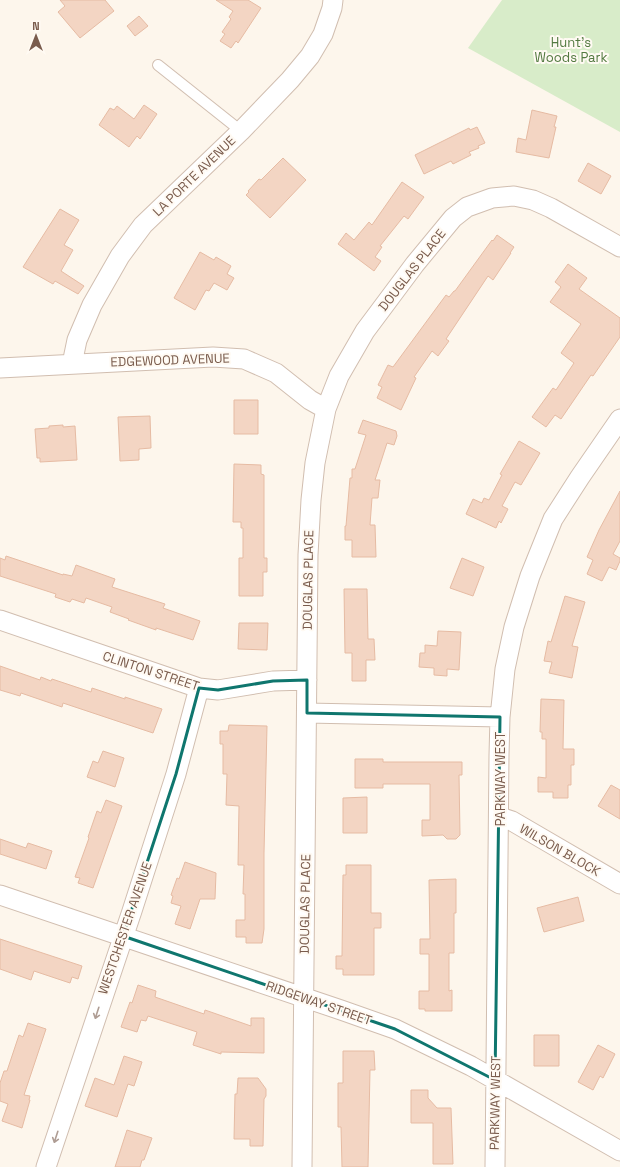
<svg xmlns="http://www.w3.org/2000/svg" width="620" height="1167" font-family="'Space Grotesk',sans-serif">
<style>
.park{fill:#d8ecc9}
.building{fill:#f3d5c3;stroke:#e6bba3}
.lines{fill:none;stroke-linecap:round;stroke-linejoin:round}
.service-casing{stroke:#d1beb0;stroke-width:12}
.minor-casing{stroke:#d1beb0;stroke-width:21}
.service{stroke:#fff;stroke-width:10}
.minor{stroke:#fff;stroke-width:19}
.oneway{stroke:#af9d94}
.marked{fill:none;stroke:#0f766e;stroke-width:3;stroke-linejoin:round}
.labels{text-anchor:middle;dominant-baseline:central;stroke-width:4;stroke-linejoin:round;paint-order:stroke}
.park-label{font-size:13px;fill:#537a41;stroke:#fffaf3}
.street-label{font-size:13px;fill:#7a5c4d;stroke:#fffaf3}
</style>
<rect width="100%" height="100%" fill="#fdf6ec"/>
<path class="park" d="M502,0H620V132L468,48Z"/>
<path class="building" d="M60,0H105L114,11L80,38L58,12L65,6Z
M216,0H248L261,8L238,43L236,41L231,48L220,41L225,34L222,32L231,19L229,17L233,11Z
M139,16L148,26L135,36L127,26Z
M144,105L157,114L140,139L137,136L129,147L99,125L110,108L114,110L117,106L134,119Z
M532,110L557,116L554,127H556L549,158L516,152L518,138L526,140Z
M477,127L485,143L478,146L479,148L469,152L471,155L453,164L451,161L424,174L415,155L469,128L470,130Z
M283,158L306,180L270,218L246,195L249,192L248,191L259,179L261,180Z
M588,163L611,176L601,194L578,181Z
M402,182L424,197L408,219L404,216L380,246L382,247L375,257L381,261L374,271L338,244L346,233L354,240L369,222L372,225Z
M60,209L79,220L64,245L73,250L61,271L84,286L78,294L55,281L53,284L23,267Z
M497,235L514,247L510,253H511L493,280L488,276L446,339L449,341L438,356L432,351L414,377L416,378L401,410L377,398L382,387L378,385L388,365L393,367L446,295L449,297L454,291H455L492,240L493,241Z
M200,252L214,260L216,257L231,266L227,274L234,278L227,290L214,283L209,291L206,290L195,310L174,298Z
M568,264L587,278L579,289L620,318V337L593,376L591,375L561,419L555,415L546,427L532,417L553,388L556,390L574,363L561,353L581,324L550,302L561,287L555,282Z
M234,400H258V434H234Z
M150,416L151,448L139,449V460L120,461L118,417Z
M363,420L396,431L397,436L394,445L387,443L375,480H380L378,498H372L370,525H375L376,557H352V540H345V526H346L350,478H352V469H355L366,435L358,433Z
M63,425V427L75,426L77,460L40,462V458H37L35,429L49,428V426Z
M519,441L540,453L521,485L515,482L502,506L508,509L501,523L499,521L496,528L466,514L473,499L482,503L484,498L489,500L502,475L500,474Z
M234,464L261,465V474L264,475V558H267V572H263V596H239V558H243V528H241V522H233Z
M620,491V541L613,554L620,558V561L616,570L609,567L602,581L587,574L593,560L587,557L599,530Z
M6,556L63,575V574L72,576L76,565L115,579L112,587L165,604L163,608L200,621L193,640L156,628V630L128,620L129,619L110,612L112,607L86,598L84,603L72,599L70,602L55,597L56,594L0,576V558L5,560Z
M462,558L484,567L473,596L450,588Z
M344,589H367L368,639H374L375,660H366V681H352V653H345Z
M565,596L585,602L572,646L578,647L572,678L549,673L552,662L544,661L548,641L551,642Z
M239,623H268L267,650L238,649Z
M438,631L461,632L459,670L447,669V676L434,675V668L419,667L420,653H425V645L437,646Z
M0,666L40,680L41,677L51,681L52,679L91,692L92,688L125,699V697L162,709L153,733L63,703L62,707L21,693L20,696L0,690Z
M541,699L564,700L563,749H574V765H571V785H568V798H553V792H538V777L546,778V739H542V732H540Z
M229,725L267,726L264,853V929L262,943H246V937H236V920H245V894H243L244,865H238L239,806L226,805L227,774H223V744H220V731H228Z
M103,751L124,758L115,787L87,777L93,761L98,763Z
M355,759H383V762H462V775H459L460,835L456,839H447L443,835L422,836V820H430V784H383V788H355Z
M611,785L620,790V819L598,806Z
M367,797V833H343V798Z
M106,800L122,806L93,888L78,883L80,878L75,877L89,838L88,837L97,811L101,813Z
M0,839L26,848L28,843L52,851L46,869L0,854Z
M185,862L216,873L215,899H200L190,929L175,924L181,906L171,903L173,896L171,895L177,878L179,879Z
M346,865H371V913H381V928H374V975H343V969H336V956H342L343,875H346Z
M456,879V913H454V953H449V991L452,990V1011H425V1009H419V991H429V954H420V939H430L429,880Z
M578,897L584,921L544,932L537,908Z
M0,939L82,966L78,979L72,977L70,983L34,971L31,980L0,969Z
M138,985L156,991L155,997L204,1014L205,1010L251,1026V1018H264V1053L221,1052V1054L193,1045L197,1032L148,1016L146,1021L141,1020L137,1032L121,1027L130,1002L132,1003Z
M28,1023L46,1029L24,1095L30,1096L29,1100H30L22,1128L2,1121L8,1104L0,1101V1083L4,1071H7L19,1035L23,1037Z
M534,1035H559V1066H534Z
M598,1045L615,1054L603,1078L600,1076L593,1090L578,1082Z
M343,1051H374L375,1070H370L368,1167H342L341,1127H338V1083H343Z
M124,1056L142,1062L134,1086L128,1084L117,1117L85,1106L95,1078L114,1085Z
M238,1078H258L266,1089V1096L264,1099L263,1146H250V1139H234L235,1094H237Z
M411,1090H428V1098L437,1108H451L453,1164H433V1123H411Z
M127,1130L152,1138L144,1160H142L140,1167H115Z"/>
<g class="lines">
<g class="service-casing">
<path id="service" d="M158,65L241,131"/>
</g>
<g class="minor-casing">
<path id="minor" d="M72,364L77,340L92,305L120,256L143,225L241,131L290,80L310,56L323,34L332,8L333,0
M0,368L213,357L244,359L276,373L310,400L326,409
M0,620L199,688L218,690L273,681L307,680
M307,713L500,717
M500,817L512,821L620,884
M0,895L341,1010L395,1029L471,1066L620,1151
M46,1167L132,911L176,774L199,688
M302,1167L308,555L311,500L315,463L326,409L339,376L365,331L415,264L453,218L467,207L492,198L514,196L533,200L551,208L620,247
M495,1167L499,755L500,717L505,669L514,627L530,576L553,519L580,477L620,419"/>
</g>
<use href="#service" class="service"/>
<use href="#minor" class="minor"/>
</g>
<defs><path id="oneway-shaft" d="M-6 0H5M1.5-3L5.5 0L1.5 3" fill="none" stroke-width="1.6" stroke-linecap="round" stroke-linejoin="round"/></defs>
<g class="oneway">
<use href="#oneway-shaft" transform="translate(97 1013) rotate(108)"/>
<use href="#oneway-shaft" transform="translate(56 1137) rotate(108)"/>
</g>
<path class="marked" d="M307,680V713L500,717L495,1080L395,1029L123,936L176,774L199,688L218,690L273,681Z"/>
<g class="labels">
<g class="park-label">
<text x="571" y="42">Hunt's<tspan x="571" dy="15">Woods Park</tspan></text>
</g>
<g class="street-label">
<text transform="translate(194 176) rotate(-44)">LA PORTE AVENUE</text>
<text transform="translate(412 270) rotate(-52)">DOUGLAS PLACE</text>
<text transform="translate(170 360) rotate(-2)">EDGEWOOD AVENUE</text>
<text transform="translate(308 580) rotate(-89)">DOUGLAS PLACE</text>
<text transform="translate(151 671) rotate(18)">CLINTON STREET</text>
<text transform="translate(500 779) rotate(-90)">PARKWAY WEST</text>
<text transform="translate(560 850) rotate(30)">WILSON BLOCK</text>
<text transform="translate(305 904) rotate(-89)">DOUGLAS PLACE</text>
<text transform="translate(125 928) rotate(-71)">WESTCHESTER AVENUE</text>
<text transform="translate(319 1003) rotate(19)">RIDGEWAY STREET</text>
<text transform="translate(495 1103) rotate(-89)">PARKWAY WEST</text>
</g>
</g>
<g transform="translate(36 36)" stroke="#fffaf3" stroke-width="3" paint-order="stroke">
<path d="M0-3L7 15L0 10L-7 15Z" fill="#7a5c4d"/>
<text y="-6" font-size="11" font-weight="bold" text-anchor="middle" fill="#7a5c4d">N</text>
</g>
</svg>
